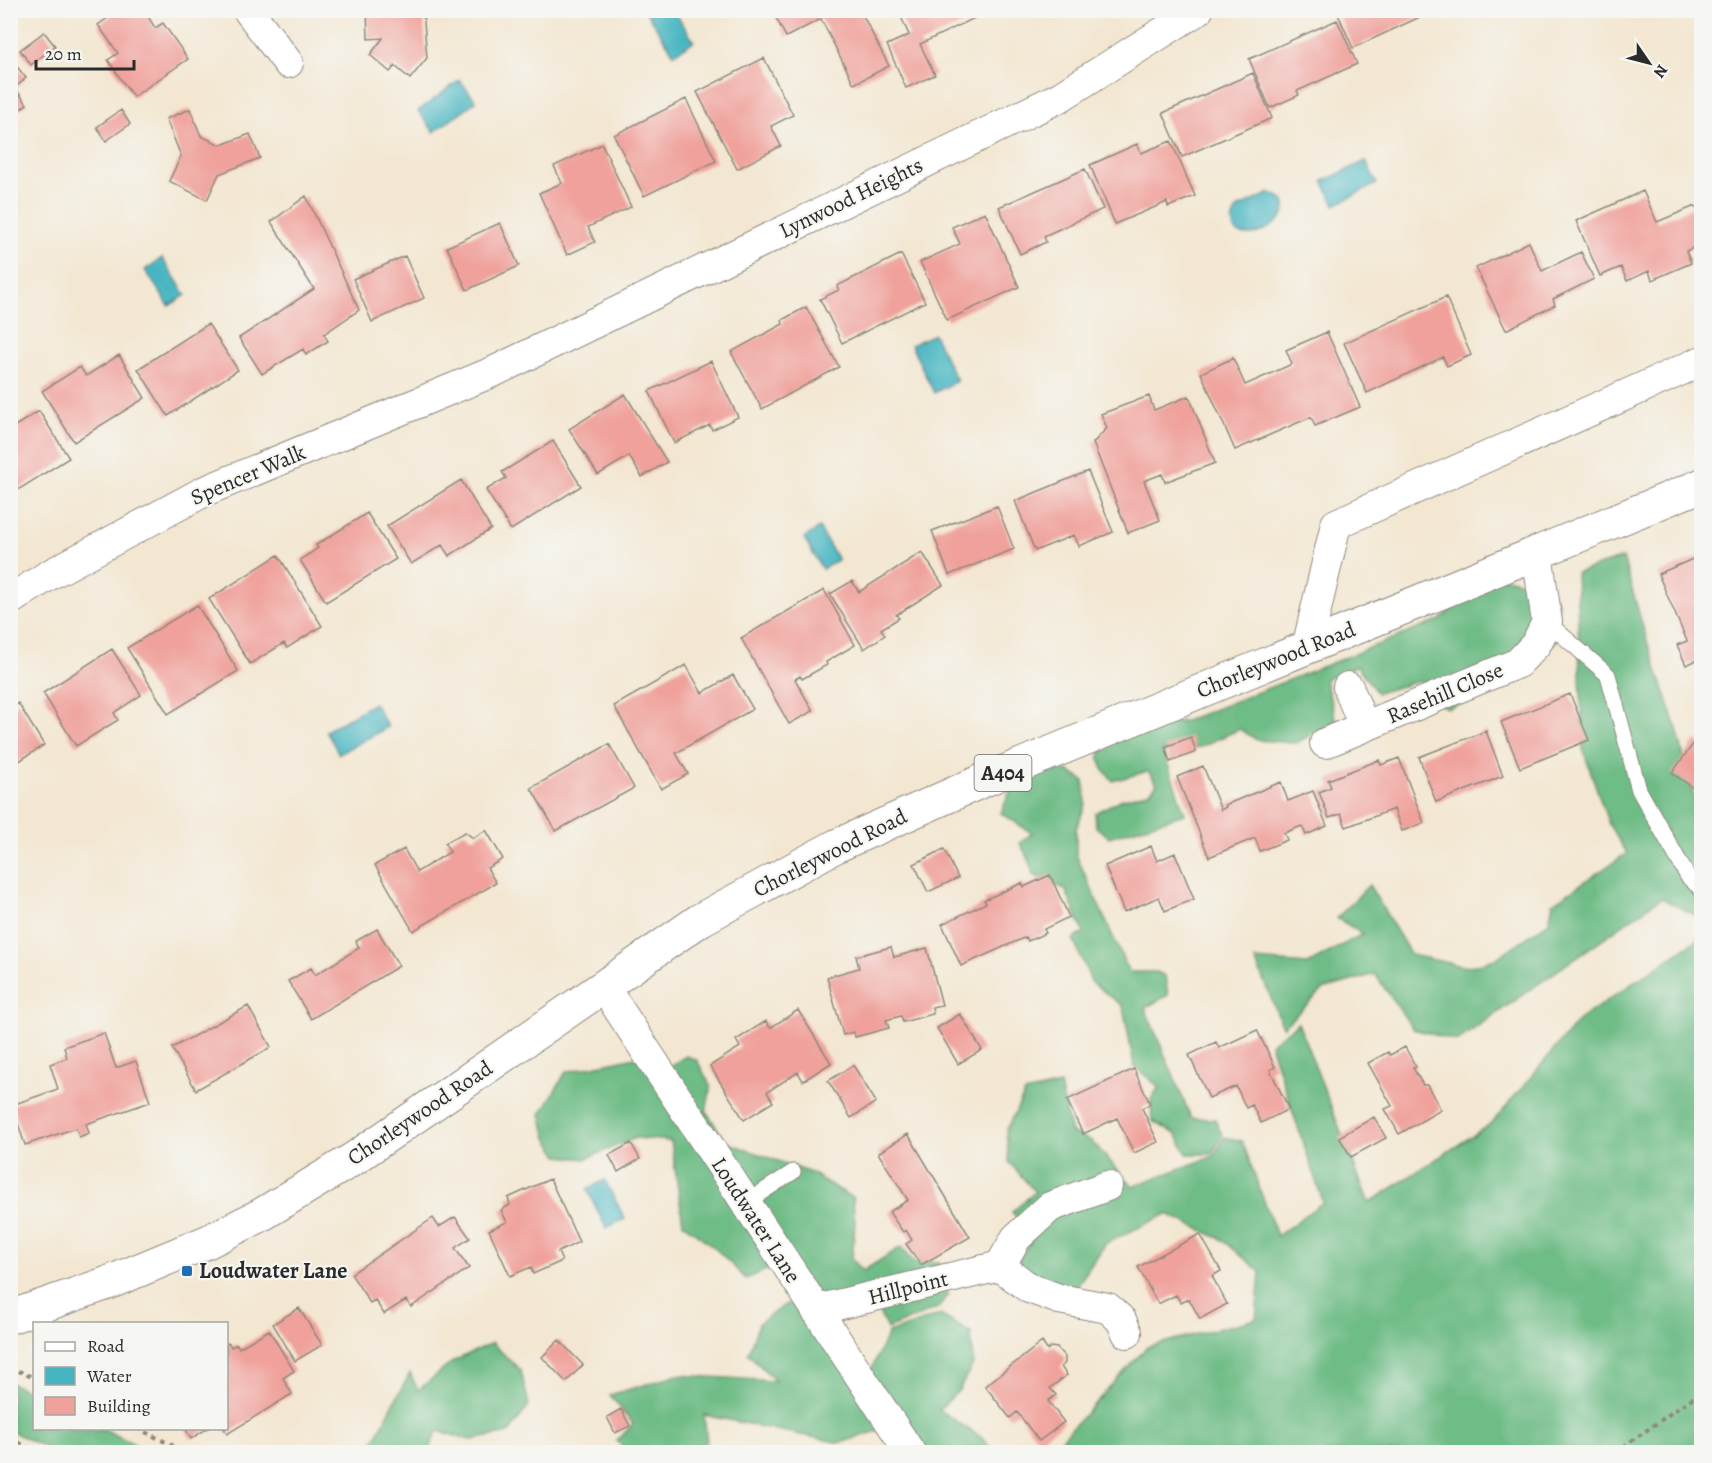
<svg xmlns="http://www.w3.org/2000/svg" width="1712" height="1463" font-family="Alegreya,serif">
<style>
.forest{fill:#6ebc86;stroke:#4c7458;stroke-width:1.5}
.water{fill:#47b5c1;stroke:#397076;stroke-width:1.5}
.building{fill:#f0a19b}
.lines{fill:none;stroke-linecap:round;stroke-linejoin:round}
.lane-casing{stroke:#8f897e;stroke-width:17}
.street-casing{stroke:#8f897e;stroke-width:32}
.primary-casing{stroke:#8f897e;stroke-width:35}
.path{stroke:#8f897e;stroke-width:4;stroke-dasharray:4.5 4.5;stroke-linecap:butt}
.lane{stroke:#fff;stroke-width:15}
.street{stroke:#fff;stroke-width:30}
.primary{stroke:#fff;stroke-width:33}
.poi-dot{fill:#1f6fb2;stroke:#f6f6f2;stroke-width:2}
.labels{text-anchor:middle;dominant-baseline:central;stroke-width:4.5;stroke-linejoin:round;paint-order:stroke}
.shield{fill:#f6f6f2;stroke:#686867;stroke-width:1.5}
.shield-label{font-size:21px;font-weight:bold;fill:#2b2b2b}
.street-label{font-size:22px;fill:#2b2b2b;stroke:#f6f6f2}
.poi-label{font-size:22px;font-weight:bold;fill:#2b2b2b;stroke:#f6f6f2;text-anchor:start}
</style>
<rect width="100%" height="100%" fill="#f6f6f2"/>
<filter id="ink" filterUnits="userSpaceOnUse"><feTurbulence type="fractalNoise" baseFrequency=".0167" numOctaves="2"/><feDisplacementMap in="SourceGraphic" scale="12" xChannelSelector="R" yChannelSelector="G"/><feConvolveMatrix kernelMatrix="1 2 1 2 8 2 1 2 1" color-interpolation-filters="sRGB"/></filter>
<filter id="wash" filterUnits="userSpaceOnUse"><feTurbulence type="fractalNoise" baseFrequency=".008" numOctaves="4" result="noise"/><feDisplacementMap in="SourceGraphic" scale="24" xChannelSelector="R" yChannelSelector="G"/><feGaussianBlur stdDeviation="1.35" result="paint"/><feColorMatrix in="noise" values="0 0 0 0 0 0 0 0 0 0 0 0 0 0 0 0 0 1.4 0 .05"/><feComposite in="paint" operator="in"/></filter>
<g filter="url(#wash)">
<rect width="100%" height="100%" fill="#f3e7d2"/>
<path class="forest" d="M1623,558L1647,641L1676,725L1701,826V918L1661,898L1457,1041L1413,1029L1375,974L1324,989L1283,1027L1255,960L1308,964L1363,934L1337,918L1369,885L1411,955L1468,967L1495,959L1549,922L1553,903L1627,853L1609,825L1583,749L1576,573Z
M1502,577L1531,584L1558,603L1556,641L1497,691L1448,708L1434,702L1420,681L1377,693L1357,666L1325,679L1336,721L1296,743L1257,740L1240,729L1200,747L1163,751L1185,814L1109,837L1096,827L1095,813L1120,800L1150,792L1157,784L1148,771L1113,781L1103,769L1099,758L1107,740L1140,725L1185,721L1440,620L1466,595Z
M1038,771H1068L1084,781L1086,804L1076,829V855L1129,972H1157L1165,976L1168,995L1145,1008L1191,1118L1215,1119L1222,1135L1212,1154H1187L1176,1134L1152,1121L1151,1099L1159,1087L1134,1066L1123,1006L1092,983L1073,939L1084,933L1065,889L1033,875L1030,862L1020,843L1032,833L1001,813L1008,796L1019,777Z
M1701,937V1452H1045L1062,1439L1147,1347L1256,1319L1260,1272L1223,1240L1167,1214L1106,1243L1070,1296L1029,1282L1018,1258L1035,1237L1012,1212L1035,1192L1009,1162L1006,1131L1025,1093L1060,1085L1071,1133L1090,1140L1133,1186L1214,1156L1224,1137L1242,1141L1277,1236L1323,1202L1270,1044L1298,1023L1369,1203L1492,1123L1580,1019Z
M686,1056L697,1060L711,1087L706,1111L726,1142L811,1173L853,1198L855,1224L852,1259L863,1271L901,1247L914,1262H939L948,1294L938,1308L887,1329L876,1306L816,1294L777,1265L746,1279L715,1248L683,1223L671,1141L636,1138L585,1159L559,1156L547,1138L541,1114L566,1072L635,1057L667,1068Z
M819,1298L910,1452H889L896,1450L884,1429L840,1443L704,1415L707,1442L685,1452H628L617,1441L633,1424L610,1395L678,1375L775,1381L748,1353L759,1323L786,1304Z
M940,1315L971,1333L973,1364L959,1390L939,1410L982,1438L994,1452H916L868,1377L888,1333Z
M492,1343L521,1371L529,1405L509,1433L471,1440L437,1431L428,1452H368L410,1373L418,1390L454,1361Z
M11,1383L34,1394V1428L104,1429L150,1452H54L11,1431Z"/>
<path class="water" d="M648,11H674L694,41L674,54L646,12Z
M460,80L476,101L434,132L418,111Z
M1366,161L1377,184L1335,205L1323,181Z
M1270,193C1310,204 1261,244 1238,233C1229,225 1232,217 1238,208Z
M162,258L186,295L169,306L145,270Z
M934,334L957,381L934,393L911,345Z
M819,528L838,560L822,569L804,538Z
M374,703L388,727L339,754L326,731Z
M605,1180L625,1219L606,1228L587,1189Z"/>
<g id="blocks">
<path class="building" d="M119,10H144L155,28L163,23L188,59L133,97L108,60L118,53L98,25Z
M367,10H423L427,58L410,79L395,66L390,72L370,55L383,38L368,39Z
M772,10H860L889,66L854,84L821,19L786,37Z
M898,10H973L977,17L920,44L935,75L906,88L887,45L909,35Z
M1336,10H1435L1353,48Z
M1337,20L1357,64L1297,91L1299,95L1270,108L1249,59Z
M44,32L55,46L31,65L20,50Z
M10,58L26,78L15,88L27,104L10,117Z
M764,58L793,115L771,126L781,146L737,169L697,92Z
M1253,73L1272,118L1182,157L1163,113Z
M686,99L716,161L644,196L614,135Z
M190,109L201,136L221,145L250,134L260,158L219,174L207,200L169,181L181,156L166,119Z
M121,110L130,124L106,141L97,127Z
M1171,141L1195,196L1168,207L1167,202L1115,224L1090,165L1137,144L1141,153Z
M602,144L631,207L588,227L595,242L567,255L539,193L562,183L554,166Z
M1085,169L1103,209L1044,236L1046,242L1020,254L999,207Z
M1643,191L1657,222L1695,206L1702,221V244L1686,251L1691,263L1652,280L1649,271L1627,281L1621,267L1600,276L1576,221Z
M306,196L359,310L324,334L328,341L306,355L303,349L262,374L239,338L314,289L271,222Z
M985,212L1019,287L947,320L920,262L960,244L952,227Z
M500,223L519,266L467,290L447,247Z
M1529,242L1542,271L1581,252L1594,279L1553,299L1555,305L1506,330L1476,268Z
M901,254L925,302L842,343L820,299L839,290L837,286Z
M405,256L424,298L372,322L353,279Z
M1446,297L1471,355L1447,366L1443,357L1367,393L1344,343Z
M806,307L839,367L762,409L731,352L783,324L782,320Z
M208,324L238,370L168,416L138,369Z
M1327,332L1360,407L1315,426L1311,417L1235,450L1201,373L1233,358L1245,385L1292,364L1286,350Z
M119,355L145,398L74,442L42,391L80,367L86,376Z
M711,361L738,417L712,430L710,425L674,443L649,391Z
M625,394L667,462L642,477L629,456L598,475L569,429Z
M1149,396L1154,410L1189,396L1215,463L1165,482L1162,474L1144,481L1160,520L1128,533L1093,443L1107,428L1101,414Z
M39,411L69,458L10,495V429Z
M553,441L581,486L511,530L486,490L506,478L502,472Z
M1088,471L1113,532L1079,546L1074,535L1035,551L1015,501Z
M461,480L491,529L449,556L442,545L411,564L387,526Z
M997,506L1014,549L949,575L932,531Z
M367,513L396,559L326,602L300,560L318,548L316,545Z
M922,552L943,585L896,615L899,618L881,629L885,635L864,649L830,594L852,581L859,592Z
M278,555L322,626L287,648L284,643L250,664L209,599Z
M1702,555V658L1686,665L1677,645L1687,641L1658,574Z
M824,590L855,645L826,662L827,665L802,679L800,676L795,679L813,711L789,724L741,638Z
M197,605L238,671L168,714L127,648Z
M112,649L141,695L114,713L118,720L76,746L43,693Z
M686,665L702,693L733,675L753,709L676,753L688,774L661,789L614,706Z
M1570,694L1589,740L1520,768L1501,722Z
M18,703L44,745L10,767V708Z
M1486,731L1503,776L1436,802L1419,757Z
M1191,737L1196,752L1170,762L1165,747Z
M1696,740L1702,744V794L1672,773Z
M609,744L634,788L556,831L531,788Z
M1399,758L1424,823L1402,831L1394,809L1346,827L1341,814L1329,818L1319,792L1331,787L1328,780L1379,760L1381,765Z
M1203,766L1221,810L1226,807L1225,805L1281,782L1288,801L1313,791L1327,826L1306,835L1302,826L1284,833L1287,840L1260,851L1255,838L1209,857L1177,777Z
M486,830L503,859L487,868L496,883L413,931L375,865L404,849L417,872L450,852L445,843L465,832L473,838Z
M1151,846L1157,861L1175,853L1194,899L1165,911L1159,897L1124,912L1105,866Z
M944,849L958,878L928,892L914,864Z
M1050,875L1069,917L1044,929L1046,933L1028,941L1026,937L961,966L942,924L986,903L984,900L1022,883L1024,887Z
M377,929L399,966L311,1019L288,981L311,968L315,975L359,948L356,941Z
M891,947L894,957L927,948L942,1005L932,1007L933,1014L903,1022L901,1016L886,1020L889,1028L855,1037L854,1032L843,1035L827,977L859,968L856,956Z
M248,1006L271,1047L196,1090L172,1048Z
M798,1010L831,1063L803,1081L798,1072L767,1092L773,1102L744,1120L710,1066L740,1047L736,1040L766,1021L770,1028Z
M960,1014L982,1050L958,1064L937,1028Z
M1257,1030L1275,1067L1270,1070L1289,1109L1261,1123L1252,1105L1246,1108L1236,1086L1209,1098L1189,1055L1216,1042L1219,1048Z
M104,1033L116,1068L136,1061L150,1102L86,1124L89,1133L79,1137L76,1128L25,1145L12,1105L58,1089L50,1064L67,1058L64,1047Z
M1405,1047L1416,1067L1413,1068L1423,1085H1427L1441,1110L1399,1134L1385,1109L1392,1106L1368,1063L1388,1052L1390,1055Z
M853,1065L876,1102L851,1118L828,1081Z
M1134,1069L1150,1104L1142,1108L1158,1142L1134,1153L1117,1118L1083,1134L1067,1100Z
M1374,1117L1386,1138L1351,1157L1339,1137Z
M908,1134L970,1237L921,1265L906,1244L912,1240L906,1230L903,1232L889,1212L908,1200L878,1153Z
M631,1143L640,1159L618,1172L609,1155Z
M550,1179L579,1242L558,1252L562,1261L533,1274L531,1267L510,1276L489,1230L507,1222L501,1210L510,1205L508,1198Z
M455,1217L470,1238L455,1248L469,1268L411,1307L406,1300L384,1314L375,1300L370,1303L351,1274L433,1218L439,1227Z
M1200,1234L1221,1271L1212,1276L1227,1304L1200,1319L1189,1299L1181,1303L1176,1295L1158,1304L1138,1267Z
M299,1308L322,1345L295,1361L273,1324Z
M269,1330L294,1371L283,1378L292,1394L227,1434L224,1428H226V1344L229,1343L231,1347L237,1344L239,1348Z
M559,1340L583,1365L566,1382L542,1357Z
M1042,1342L1047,1350L1051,1347L1057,1348L1065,1357V1363L1061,1367L1067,1375L1050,1388L1056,1395L1048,1401L1064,1422L1039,1441L1017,1412L1010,1418L985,1386Z
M621,1409L630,1426L615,1433L607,1417Z
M185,1428H208L191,1439Z"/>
</g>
</g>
<g filter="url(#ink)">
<use href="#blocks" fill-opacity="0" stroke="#8f897e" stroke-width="1.5"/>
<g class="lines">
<g class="lane-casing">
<path id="lane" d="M1547,622L1608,675L1639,790L1688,877L1702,890
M745,1203L793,1172"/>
</g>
<g class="street-casing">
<path id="street" d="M248,10L288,63
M10,600L49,575L205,491L495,371L1060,97L1198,10
M1307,648L1336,524L1702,361
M1348,687L1364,726
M1325,743L1518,663L1536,644L1547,622L1537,553
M604,987L910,1452
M1000,1266L1016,1238L1050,1207L1107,1186
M816,1310L1000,1266L1029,1288L1059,1299L1108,1308L1121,1320L1127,1333"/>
</g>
<g class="primary-casing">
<path id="primary" d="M10,1317L108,1283L207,1242L261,1215L355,1158L700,920L836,846L982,781L1702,485"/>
</g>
<path class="path" d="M10,1367L34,1378
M137,1428L186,1452
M10,1440H14L37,1452
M1616,1452L1702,1391"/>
<use href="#lane" class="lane"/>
<use href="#street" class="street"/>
<use href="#primary" class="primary"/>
</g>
</g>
<rect class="poi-dot" x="181" y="1265" width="12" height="12" rx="3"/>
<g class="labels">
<rect class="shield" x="974.5" y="755" width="57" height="36" rx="4.5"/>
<g class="shield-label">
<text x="1003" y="773">A404</text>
</g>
<g class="street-label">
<text transform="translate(851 198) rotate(-26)">Lynwood Heights</text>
<text transform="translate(248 475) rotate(-23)">Spencer Walk</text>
<text transform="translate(1276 660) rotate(-22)">Chorleywood Road</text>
<text transform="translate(1445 693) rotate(-23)">Rasehill Close</text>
<text transform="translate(830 853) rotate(-27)">Chorleywood Road</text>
<text transform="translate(420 1113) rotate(-34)">Chorleywood Road</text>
<text transform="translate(756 1220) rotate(57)">Loudwater Lane</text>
<text transform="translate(908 1288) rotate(-14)">Hillpoint</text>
</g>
<g class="poi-label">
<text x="199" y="1271">Loudwater Lane</text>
</g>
</g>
<rect width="1712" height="1463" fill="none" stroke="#f6f6f2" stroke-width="36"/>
<rect x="33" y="1322" width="195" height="108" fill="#f6f6f2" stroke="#a5a5a2" stroke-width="1.5"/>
<rect x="45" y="1342" width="30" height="9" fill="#ffffff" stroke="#a5a5a2" stroke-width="1.5"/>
<text x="87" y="1352" font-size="18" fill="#2b2b2b">Road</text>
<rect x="45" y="1367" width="30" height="18" fill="#47b5c1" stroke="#a5a5a2" stroke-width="1.5"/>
<text x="87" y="1382" font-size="18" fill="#2b2b2b">Water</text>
<rect x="45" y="1397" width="30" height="18" fill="#f0a19b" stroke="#a5a5a2" stroke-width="1.5"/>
<text x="87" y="1412" font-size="18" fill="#2b2b2b">Building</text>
<g transform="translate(1649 63) rotate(125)" stroke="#f6f6f2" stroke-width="4.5" paint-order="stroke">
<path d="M0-4.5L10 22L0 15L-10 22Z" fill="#2b2b2b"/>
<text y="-9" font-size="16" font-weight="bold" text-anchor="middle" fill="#2b2b2b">N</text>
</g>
<path d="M36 60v9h98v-9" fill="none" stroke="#2b2b2b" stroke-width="3"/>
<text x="45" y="60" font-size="18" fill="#2b2b2b" stroke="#f6f6f2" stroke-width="4.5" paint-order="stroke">20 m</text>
</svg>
